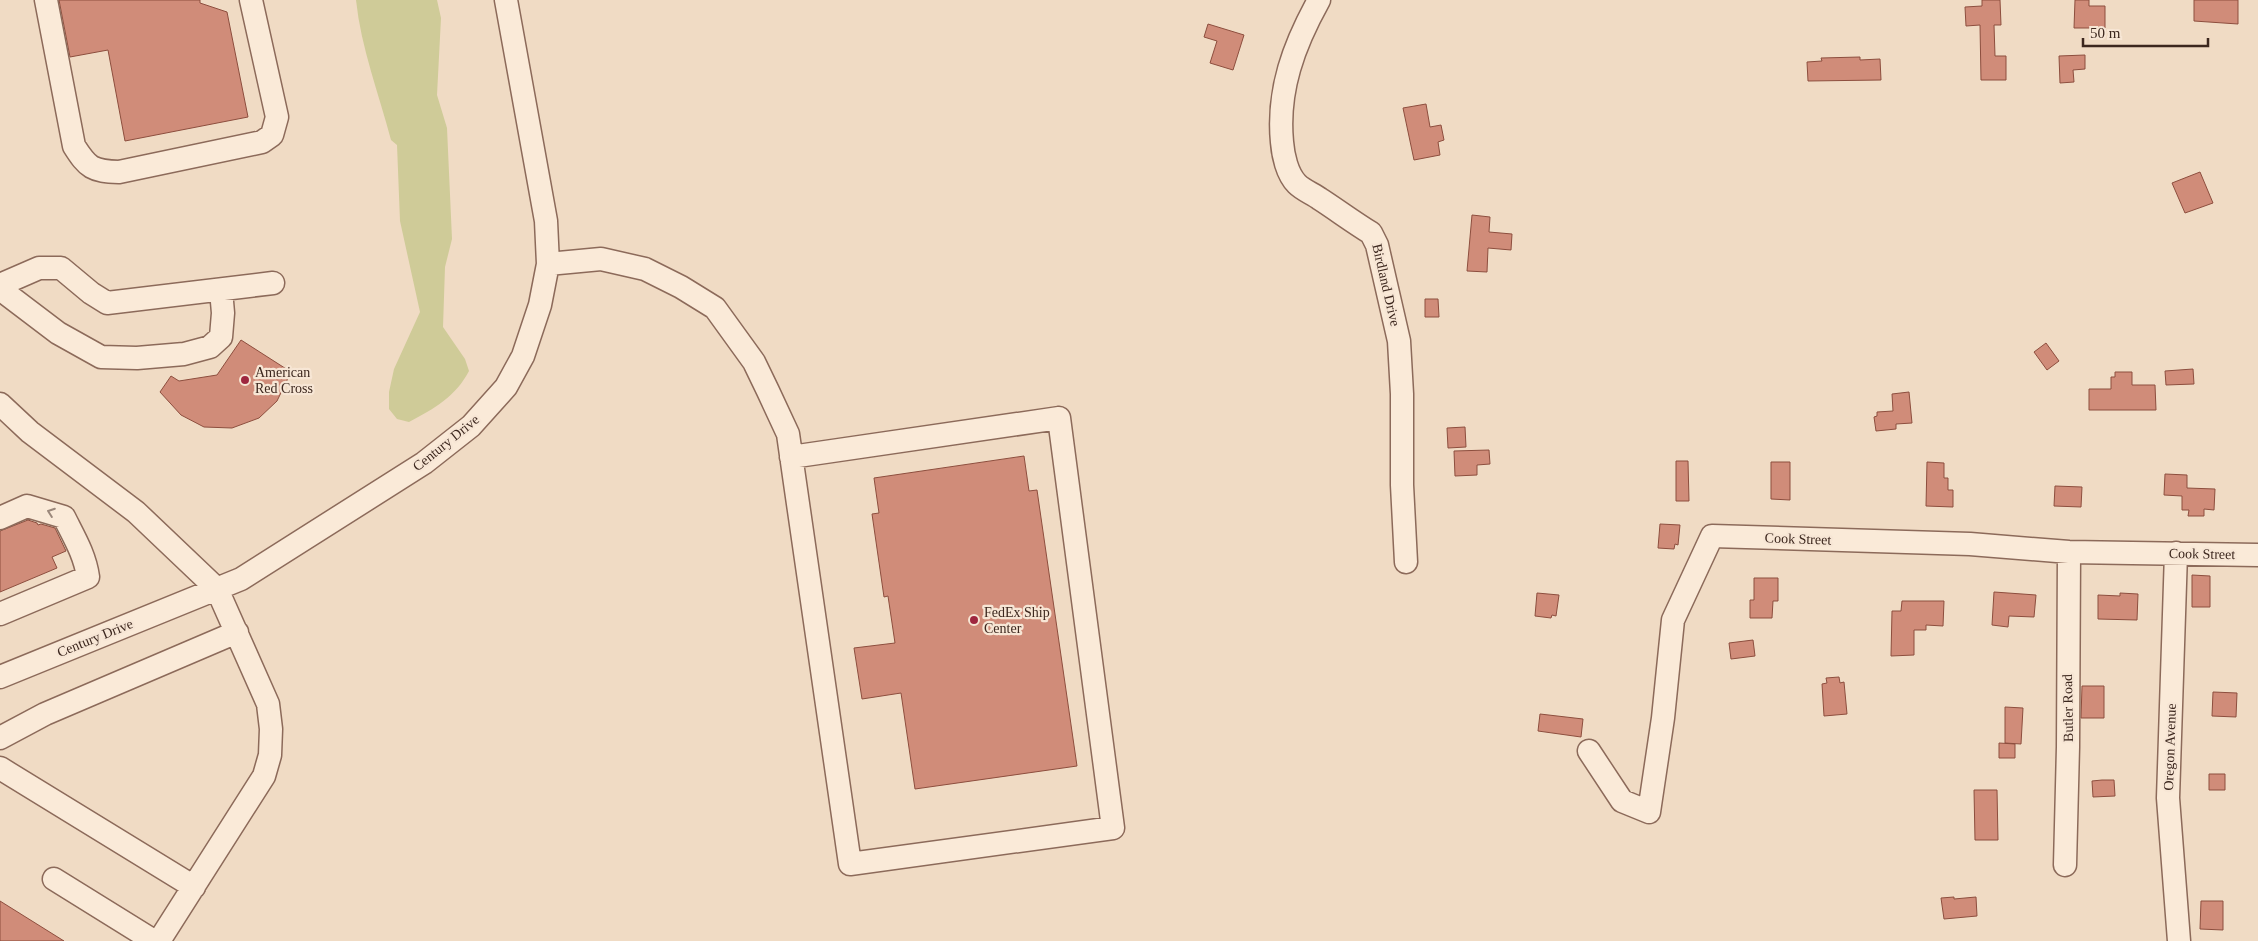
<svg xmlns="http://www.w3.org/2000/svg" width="2258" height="941" font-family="'Times New Roman',serif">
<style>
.green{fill:#cfcb98}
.building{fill:#d08c79;stroke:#8d4e3e}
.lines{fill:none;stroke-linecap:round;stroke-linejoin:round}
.minor-casing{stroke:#8c6a5a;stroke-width:25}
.minor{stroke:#faead8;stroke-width:22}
.oneway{stroke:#9b887b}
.poi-dot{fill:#9e273f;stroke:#f7e6d5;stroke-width:2}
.labels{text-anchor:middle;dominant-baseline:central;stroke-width:4.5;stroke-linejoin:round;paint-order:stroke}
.street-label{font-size:14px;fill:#3c271e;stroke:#f7e6d5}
.poi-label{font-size:14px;fill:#3c271e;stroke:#f7e6d5;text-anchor:start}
</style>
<rect width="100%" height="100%" fill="#f0dbc4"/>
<path class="green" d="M356,0H437L441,18L437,95L447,128L452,239L445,267L443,327L465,359L469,371C456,396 434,409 409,422L397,419L389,409V392L394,369L420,312L400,221L397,145L391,140C379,94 361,48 356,0Z"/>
<path class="building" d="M59,0H200V3L227,12L248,117L125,141L108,50L70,57Z
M1982,0H2000L2001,25H1994L1995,56H2006V80H1981L1980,25L1966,26L1965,7L1982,6Z
M2075,0H2089V6H2105V28H2074Z
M2194,0H2238V24L2194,21Z
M1208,24L1244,35L1233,70L1210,63L1217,41L1204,37Z
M2085,55V69L2073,70L2074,82L2060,83L2059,56Z
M1860,57V60L1880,59L1881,80L1808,81L1807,62L1822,61L1821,58Z
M1426,104L1430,127L1441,125L1444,140L1438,142L1440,155L1414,160L1403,108Z
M2200,172L2213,203L2185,213L2172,183Z
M1472,215L1490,217L1489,232L1512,234L1511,250L1488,248L1487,272L1467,271Z
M1425,299H1438L1439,317H1425Z
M241,340L291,372L277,401L259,418L232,428L204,427L181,415L160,392L171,376L179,381L217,375Z
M2046,343L2059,361L2047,370L2034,352Z
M2193,369L2194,384L2166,385L2165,371Z
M2115,372H2132V385H2155L2156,410H2089V389H2111V377H2115Z
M1909,392L1912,423L1896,424V429L1876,431L1874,417L1877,416V412L1893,411L1892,394Z
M1465,427L1466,447L1448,448L1447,428Z
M1489,450L1490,464L1477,465V475L1455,476L1454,451Z
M1024,456L1029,491L1037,490L1077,766L915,789L901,693L862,699L854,648L895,643L888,596L884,597L872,514L879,513L874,478Z
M1676,461H1688L1689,501H1676Z
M1771,462H1790V500L1771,499Z
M1927,462L1944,463V478H1948V490H1953V507L1926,506Z
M2165,474L2187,475V488L2215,489L2214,510L2204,509V516H2188L2189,510H2182V496L2164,495Z
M2055,486L2082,487L2081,507L2054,506Z
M28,520L37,523L38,525L41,524L55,528L66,551L52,557L57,568L0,592V531Z
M1660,524L1680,525L1678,545L1675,544L1674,549L1658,548Z
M2192,575L2210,576V607H2192Z
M1754,578H1778V601H1773L1772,618H1750V600H1754Z
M1994,592L2036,595L2034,617L2009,616L2008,627L1992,625Z
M1537,593L1559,595L1556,616L1552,615L1551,618L1535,616Z
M2120,593L2138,594L2137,620L2098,619V595L2120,596Z
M1902,601H1944L1943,626L1926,625V630H1914V655L1891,656L1892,611H1901Z
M1753,640L1755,656L1731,659L1729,643Z
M1839,677L1840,683L1844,682L1847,714L1824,716L1822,684L1827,683L1826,678Z
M2082,686H2104V718H2081Z
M2213,692L2237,693L2236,717L2212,716Z
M2005,707L2023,708L2021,744L2005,743Z
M1540,714L1583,719L1581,737L1538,731Z
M1999,743L2015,744V758H1999Z
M2209,774H2225V790H2209Z
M2102,780H2114L2115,796L2093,797L2092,781Z
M1974,790H1997L1998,840H1975Z
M1954,897V899L1976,897L1977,916L1944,919L1941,898Z
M0,901L64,941H0Z
M2201,901H2223V930L2200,929Z"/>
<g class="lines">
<g class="minor-casing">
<path id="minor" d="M46,0L74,146C88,168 92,171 119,172L262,142L272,135L277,117L251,0
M1319,0C1294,45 1277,90 1282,142C1283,155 1287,174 1297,184C1303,190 1313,194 1320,199C1337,210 1353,222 1371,233L1377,245L1399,341L1402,394V485L1406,562
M548,264L601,259L645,269L681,287L715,308L754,362L768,391L788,434L794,476L850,864L1113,828L1059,418L791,457
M0,285L39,268H61L91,293L107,303L273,283
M0,289L58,333L101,357L137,358L184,354L210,347L221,337L223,313L221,290
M0,404L30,432L136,512L217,589L268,704L271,729L270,755L264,776L159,941
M0,518L27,506L64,517C74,537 85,555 88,577L0,614
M2176,553L2168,798L2179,941
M0,677L241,579L424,463L471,426L506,387L523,356L540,305L548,264L546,221L506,0
M0,738L45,714L237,632
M1589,751L1622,801L1649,812L1663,718L1673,620L1712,536L1970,544L2069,552L2258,555
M0,768L194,887
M2065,865L2068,747L2069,552
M54,879L154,941"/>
</g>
<use href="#minor" class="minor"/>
</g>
<defs><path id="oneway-chevron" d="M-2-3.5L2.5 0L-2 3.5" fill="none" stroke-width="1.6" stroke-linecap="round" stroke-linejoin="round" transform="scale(1.25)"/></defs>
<use class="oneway" href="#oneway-chevron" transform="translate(51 512) rotate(-160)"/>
<g class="poi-dot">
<circle cx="245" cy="380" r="5"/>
<circle cx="974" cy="620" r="5"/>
</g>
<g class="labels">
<g class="street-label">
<text transform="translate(1386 285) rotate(77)">Birdland Drive</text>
<text transform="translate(446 443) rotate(-39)">Century Drive</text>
<text transform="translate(1798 539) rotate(2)">Cook Street</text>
<text transform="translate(2202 554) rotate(1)">Cook Street</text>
<text transform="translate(95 638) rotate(-22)">Century Drive</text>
<text transform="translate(2068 708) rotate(-91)">Butler Road</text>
<text transform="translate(2170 747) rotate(-88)">Oregon Avenue</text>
</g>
<g class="poi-label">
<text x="255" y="372">American<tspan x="255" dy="16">Red Cross</tspan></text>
<text x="984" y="612">FedEx Ship<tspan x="984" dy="16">Center</tspan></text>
</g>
</g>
<path d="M2083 38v8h125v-8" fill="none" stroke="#3c271e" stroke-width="2.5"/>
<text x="2090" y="38" font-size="15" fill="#3c271e" stroke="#f7e6d5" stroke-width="4" paint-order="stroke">50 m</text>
</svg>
